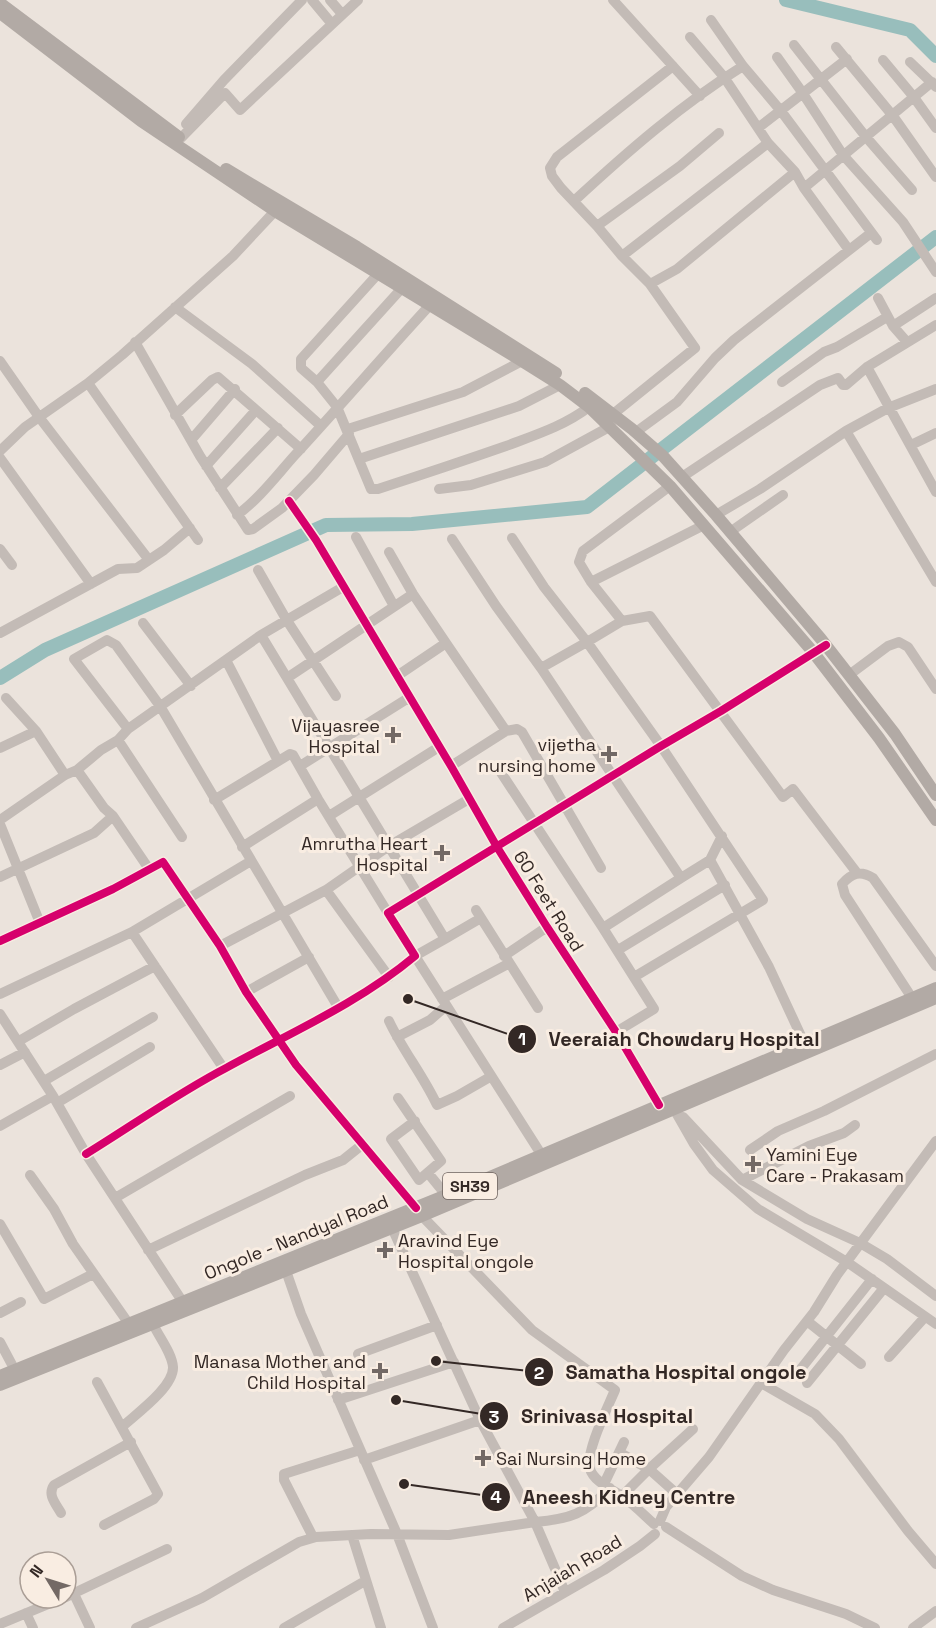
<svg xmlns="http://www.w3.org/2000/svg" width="936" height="1628" font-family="'Space Grotesk',sans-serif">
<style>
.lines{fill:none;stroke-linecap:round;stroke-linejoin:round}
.river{stroke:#98bebc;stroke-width:14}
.minor{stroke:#c3bbb6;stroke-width:10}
.major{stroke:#b2aaa5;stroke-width:12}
.cycleway-casing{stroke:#f9ede2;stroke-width:11}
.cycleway{stroke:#d6006c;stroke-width:8}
.poi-dot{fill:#736965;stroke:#f9ede2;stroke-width:2}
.labels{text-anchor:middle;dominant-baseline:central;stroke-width:6;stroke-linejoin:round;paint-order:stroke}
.shield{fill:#f9ede2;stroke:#6e635e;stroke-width:1.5}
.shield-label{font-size:16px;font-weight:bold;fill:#332825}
.poi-label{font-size:18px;fill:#332825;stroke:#f9ede2;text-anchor:end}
.street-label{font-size:18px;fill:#332825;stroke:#f9ede2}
.leader{fill:none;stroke:#332825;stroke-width:2}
.callout-dot{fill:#332825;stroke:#f9ede2;stroke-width:2}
.mark-label{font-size:18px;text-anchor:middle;font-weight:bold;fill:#fff}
.callout-label{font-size:20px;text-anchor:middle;font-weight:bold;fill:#332825;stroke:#f9ede2;stroke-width:6;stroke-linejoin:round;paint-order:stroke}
</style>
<rect width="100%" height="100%" fill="#ebe3dc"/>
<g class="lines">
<path class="river" d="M786,0L910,30L936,56
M0,678L45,650L326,525L412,524L587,507L936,237"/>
<path class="minor" d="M312,0L332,24
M330,0L342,14
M613,0L700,96
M711,20L743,66L781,111L877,240
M690,37L724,77L768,143L795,172L804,188L849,250
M794,45L866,137L912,190
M836,47L893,116L936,177
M777,57L802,92L843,155L903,222L936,272
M883,60L913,96L936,128
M910,62L936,87
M186,124L224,80L302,0
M758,128L847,59
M181,138L225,93L240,110L358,0
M804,188L932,82
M574,201C627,152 682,104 743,66
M597,226L680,166L719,133
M622,256L768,143
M377,275L301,359V368L317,382L337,407L371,489H378C421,475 463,461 506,446C535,435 564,426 589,407
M650,284L677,269L795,172
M878,298L893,326L907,342
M175,307L252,364L321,426
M893,326L936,298
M135,342L200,456L248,530L253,529L282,508L314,475L349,434
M0,361L39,417L149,560
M867,367L936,492
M317,382L402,288
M782,382L824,352L837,347L887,317
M88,383L198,540
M175,415L212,380L218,377L301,449
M607,419L695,348L650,284L622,256L597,226L561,188L552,176L550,168L557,157L673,66
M348,429L463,392L522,361
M846,431L936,582
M636,432L677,402L715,358L734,340L871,233
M192,439L235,389
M911,445L936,433
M0,451L25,427L88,383L122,355L233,256L275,211
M0,458L91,584
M359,459L519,406L560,385
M206,466L256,410
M682,477L820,385L838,378L843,385H846L867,367L936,325
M220,488L278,428
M439,489L471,485L545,462L611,426
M289,501L316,540L451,766L497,847L547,927L616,1032L659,1105
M237,515C259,499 277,475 295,455C340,406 384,355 430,305
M716,515L760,489L846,431L888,408L936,389
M704,525L591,582L622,621L650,616L783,797L793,789L857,873
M730,532L783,495
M356,537L394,606
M512,538L544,587L587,642L622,621
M452,539L496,606L541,668L681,878L603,928L654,1009L616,1032
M0,549L12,565
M389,552L413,594L446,643L397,676
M258,570L286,619L336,696
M591,582L579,562L583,551L670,486
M413,594L287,678L445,939L415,956L541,1154
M143,623L191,686
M0,633L118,569L137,568L164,550L190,528
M261,635L287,678
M446,643L506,731L451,766
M226,660L278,761
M541,668L587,642L661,746L763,900L634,977
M849,675L888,646L899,642L908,647L936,689
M6,698L36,731L65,775
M128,729L74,659L107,640L116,645L160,706L338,1007
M506,731L517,729L522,732L601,868
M118,740L182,837
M0,748L36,731
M300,766L410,697
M498,768L603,928
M77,770L104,808L113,816L149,869
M214,800L290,754L293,755L318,799L388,913
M329,816L439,747
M0,820L65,775L77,770L101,750L118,740L128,729L261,635L343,587
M0,824L40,923
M242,847L318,799
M710,860L722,836
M0,877L94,833L113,816
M681,878L710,860L769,967L808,1051
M326,890L389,977
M476,910L538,1008
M132,932L224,1069
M445,939L481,918
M0,941L113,889L163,862L220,946L246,992L296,1065L416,1208
M220,946L326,890L389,846L469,799
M618,950L725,885
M504,956L547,927
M246,992L309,957
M0,994L132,932L251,861
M912,998L845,895L842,884C852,873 860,870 873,878L936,966
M442,999L508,964
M0,1014L53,1096L86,1154L186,1307
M389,1021C403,1051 423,1075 437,1105L457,1096L490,1077
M397,1037L430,1020L446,1006
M19,1041L74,1009L155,966
M0,1065L25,1052
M44,1081L153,1017
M398,1098L441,1161L419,1180L391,1139L415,1121
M57,1103L150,1047
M674,1109L694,1144L713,1170L758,1209L847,1262L936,1324
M683,1117L742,1180L807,1219L860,1243L887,1259L936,1296
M0,1126L53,1096
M750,1150L778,1131L824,1111L936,1054
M86,1154C133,1125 178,1093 226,1068C290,1033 359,1003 415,956L388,913L661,746L721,711L826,645
M428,1173L446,1195
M30,1175L54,1209L73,1244L129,1324
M742,1180L809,1146L844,1133L855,1125
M115,1198L290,1096
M422,1216L532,1330L615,1390C608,1407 585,1452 590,1469C594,1482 612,1489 622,1496C633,1504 643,1514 654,1524
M0,1224L44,1299L93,1274
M392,1228L480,1420L535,1522C570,1519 585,1514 610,1488
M148,1250L305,1175L343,1160L363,1144
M284,1265L301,1314L397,1534L433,1628
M0,1313L21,1302
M807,1321L861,1364
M0,1342L18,1376
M358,1354L437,1325
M889,1357L925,1317
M796,1375L872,1279
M97,1382L158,1494L154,1499L104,1525
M761,1383L815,1414L839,1439L908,1531L936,1564
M807,1383L884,1288
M338,1400L454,1362
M122,1427C136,1414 174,1387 173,1367C172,1353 159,1337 153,1324
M620,1453L649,1469L677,1494
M364,1460L480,1420
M604,1484L624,1442
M622,1496L649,1469L693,1429
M61,1513C56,1504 47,1495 54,1485L131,1442
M660,1521L666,1507L709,1457L784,1350L814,1312L837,1275L936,1141
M666,1527L742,1576L773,1590L846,1614L875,1628
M352,1535L381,1628
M313,1537L284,1480V1474L360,1450
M74,1594L90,1628
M66,1597L167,1549
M26,1613L33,1628
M0,1624L63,1598
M136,1628L202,1598L299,1542L316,1537L371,1534L449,1535L535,1522L565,1592
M284,1628L365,1581
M503,1628L604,1570L640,1546L655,1534
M913,1628L936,1611"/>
<path class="major" d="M0,3L179,137
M0,13L141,121L275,211L522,361L560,385L589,407L670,486L813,652L879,738L936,820
M226,169L357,247L556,373
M585,393L632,429L663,456L716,515L821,639L895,734L936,795
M0,1376L471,1185L936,988
M0,1385L422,1216L936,998"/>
<g class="cycleway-casing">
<path id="cycleway" d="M289,501L316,540L451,766L497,847L547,927L616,1032L659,1105
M0,941L113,889L163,862L220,946L246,992L296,1065L416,1208
M86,1154C133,1125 178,1093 226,1068C290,1033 359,1003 415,956L388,913L661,746L721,711L826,645"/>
</g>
<use href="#cycleway" class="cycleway"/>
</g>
<g class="poi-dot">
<path d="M390 726h6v6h6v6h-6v6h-6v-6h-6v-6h6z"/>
<path d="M606 745h6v6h6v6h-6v6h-6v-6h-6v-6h6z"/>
<path d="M439 844h6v6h6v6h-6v6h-6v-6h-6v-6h6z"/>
<path d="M750 1155h6v6h6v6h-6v6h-6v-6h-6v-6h6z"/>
<path d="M382 1241h6v6h6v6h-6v6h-6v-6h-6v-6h6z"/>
<path d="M377 1362h6v6h6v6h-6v6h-6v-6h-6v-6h6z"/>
<path d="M480 1449h6v6h6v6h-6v6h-6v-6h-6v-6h6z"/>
</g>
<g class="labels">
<rect class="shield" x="443" y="1173" width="54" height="26" rx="4.5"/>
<g class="shield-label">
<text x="470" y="1186">SH39</text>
</g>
<g class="poi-label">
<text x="380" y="725">Vijayasree<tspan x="380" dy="21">Hospital</tspan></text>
<text x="596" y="744">vijetha<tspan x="596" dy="21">nursing home</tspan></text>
<text x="428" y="843">Amrutha Heart<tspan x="428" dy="21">Hospital</tspan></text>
<text x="766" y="1154" text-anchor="start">Yamini Eye<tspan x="766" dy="21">Care - Prakasam</tspan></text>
<text x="398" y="1240" text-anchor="start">Aravind Eye<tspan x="398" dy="21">Hospital ongole</tspan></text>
<text x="366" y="1361">Manasa Mother and<tspan x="366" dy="21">Child Hospital</tspan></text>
<text x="496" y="1458" text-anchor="start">Sai Nursing Home</text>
</g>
<g class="street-label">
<text transform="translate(549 901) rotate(58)">60 Feet Road</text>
<text transform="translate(296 1237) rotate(-22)">Ongole - Nandyal Road</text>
<text transform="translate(572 1568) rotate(-31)">Anjaiah Road</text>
</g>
</g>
<path class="leader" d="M408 999L522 1039M436 1361L539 1372M396 1400L494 1416M404 1484L496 1497"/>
<g class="callout-dot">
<circle cx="408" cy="999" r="6"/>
<circle cx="436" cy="1361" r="6"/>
<circle cx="396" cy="1400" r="6"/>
<circle cx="404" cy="1484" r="6"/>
<circle cx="522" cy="1039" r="15"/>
<circle cx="539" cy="1372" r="15"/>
<circle cx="494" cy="1416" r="15"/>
<circle cx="496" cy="1497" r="15"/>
</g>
<g class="mark-label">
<text x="522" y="1045">1</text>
<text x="539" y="1379">2</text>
<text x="494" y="1423">3</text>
<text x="496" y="1503">4</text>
</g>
<g class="callout-label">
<text x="684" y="1046">Veeraiah Chowdary Hospital</text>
<text x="686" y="1379">Samatha Hospital ongole</text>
<text x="607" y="1423">Srinivasa Hospital</text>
<text x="629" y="1504">Aneesh Kidney Centre</text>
</g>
<g transform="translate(48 1580) rotate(308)"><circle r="28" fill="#f9ede2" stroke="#aa9e96" stroke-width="1.5"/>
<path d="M0-4.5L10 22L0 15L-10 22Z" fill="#736965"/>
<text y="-9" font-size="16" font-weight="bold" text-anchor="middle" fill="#332825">N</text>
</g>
</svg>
